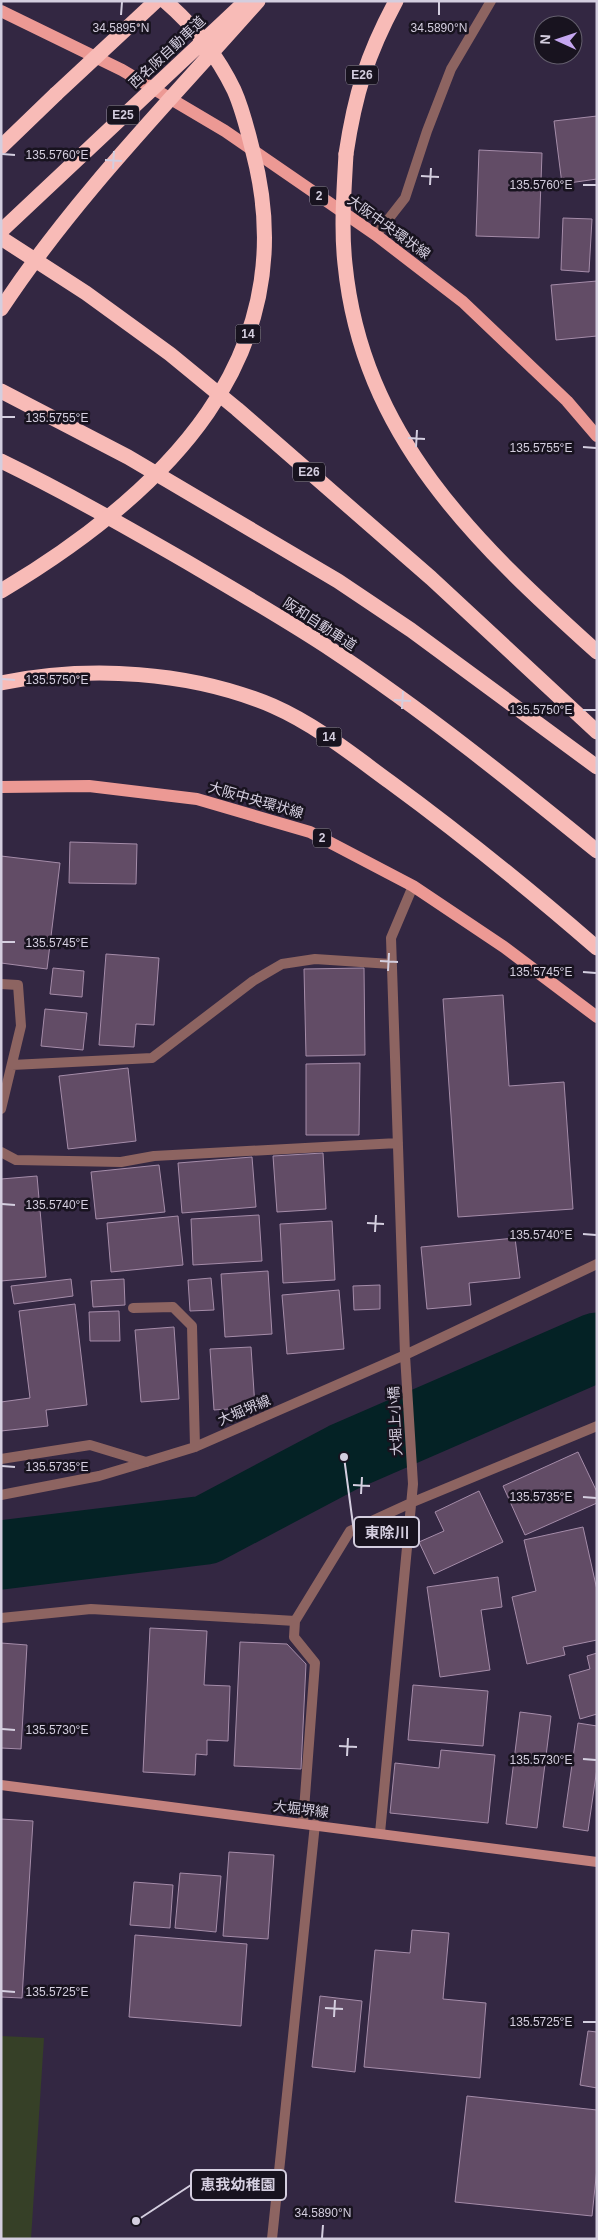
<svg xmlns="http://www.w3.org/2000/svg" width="598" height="2240" font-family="Helvetica,'Noto Sans JP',sans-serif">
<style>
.green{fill:#364027}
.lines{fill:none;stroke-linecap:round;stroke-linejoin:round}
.river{stroke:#042225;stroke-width:69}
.building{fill:#624c66;stroke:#a58ca9}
.service{stroke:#8d6461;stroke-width:10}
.minor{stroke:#8d6461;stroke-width:10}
.secondary{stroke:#c3827e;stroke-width:10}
.primary{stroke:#ec9994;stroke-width:12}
.motorway{stroke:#f8bbb7;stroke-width:15}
.motorway-bridge{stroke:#f8bbb7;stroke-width:15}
.ticks{fill:none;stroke:#d4cedf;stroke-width:2}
.labels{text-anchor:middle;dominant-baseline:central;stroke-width:5;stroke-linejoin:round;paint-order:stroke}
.shield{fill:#18131f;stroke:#9c96a5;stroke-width:1}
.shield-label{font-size:12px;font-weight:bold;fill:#d4cedf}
.street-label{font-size:14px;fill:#d4cedf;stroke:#18131f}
.ticks-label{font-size:12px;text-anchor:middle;fill:#d4cedf;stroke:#18131f;stroke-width:5;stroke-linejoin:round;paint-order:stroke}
.leader{fill:none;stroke:#d4cedf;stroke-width:2}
.callout-dot{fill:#d4cedf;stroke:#18131f;stroke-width:2}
.callout{fill:#18131f;stroke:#d4cedf;stroke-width:2}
.callout-label{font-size:15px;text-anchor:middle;font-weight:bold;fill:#d4cedf}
</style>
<rect width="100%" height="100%" fill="#332742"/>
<path class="green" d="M1,2036L44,2038L31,2239H1Z"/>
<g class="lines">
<path class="river" d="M1,1555L206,1530L344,1457L597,1347"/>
</g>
<path class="building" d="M597,116V179L562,184L554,121Z
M479,150L542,153L539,238L476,236Z
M563,218L592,219L589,272L561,270Z
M597,281V336L556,340L551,285Z
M70,842L137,844L136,884L69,883Z
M1,856L60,863L47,969L1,963Z
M106,954L159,958L154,1025L136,1024L134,1047L99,1045Z
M53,968L84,971L82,997L50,994Z
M364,968L365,1055L306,1056L304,969Z
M503,995L509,1086L564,1082L573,1209L458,1217L443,999Z
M45,1009L87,1013L83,1050L41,1046Z
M360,1063L359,1135H306V1064Z
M128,1068L136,1141L68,1149L59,1076Z
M323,1153L326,1209L277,1212L273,1156Z
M252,1157L256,1207L182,1213L178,1163Z
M159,1165L165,1212L96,1219L91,1172Z
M37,1176L46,1277L1,1281V1179Z
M259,1215L262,1261L193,1265L191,1219Z
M178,1216L183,1265L111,1272L107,1223Z
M332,1221L335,1280L283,1283L280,1224Z
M515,1238L520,1278L469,1283L471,1305L427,1309L421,1247Z
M268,1271L272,1334L225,1337L221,1274Z
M211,1278L214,1310L190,1311L188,1280Z
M71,1279L73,1296L14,1304L11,1286Z
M124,1279L125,1305L93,1307L91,1281Z
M380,1285V1309L354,1310L353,1286Z
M339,1290L344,1349L287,1354L282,1295Z
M75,1304L87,1405L46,1410L48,1426L1,1431V1402L30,1398L19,1311Z
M119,1311L120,1341H90L89,1312Z
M174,1327L179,1399L141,1402L135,1330Z
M251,1347L255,1407L214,1410L210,1349Z
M578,1452L597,1492V1503L525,1535L503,1486Z
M479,1491L503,1542L434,1574L419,1542L444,1531L435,1512Z
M583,1527L597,1590V1640L563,1647L565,1655L527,1664L512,1597L536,1591L524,1540Z
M498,1577L502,1607L481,1610L490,1670L440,1677L427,1587Z
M150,1628L207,1631L204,1685L230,1686L228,1741L207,1740V1755L196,1754L195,1775L143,1772Z
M240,1642L287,1644L306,1664L301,1769L234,1766Z
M1,1643L27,1645L21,1749L1,1748Z
M597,1653V1714L580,1719L569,1675L590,1669L587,1656Z
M413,1685L488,1691L483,1746L408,1740Z
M520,1712L551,1716L537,1828L506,1824Z
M578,1723L597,1726V1768L588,1831L563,1827Z
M441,1750L495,1755L488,1823L390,1813L395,1763L439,1768Z
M1,1819L33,1821L22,1998L1,1997Z
M229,1852L274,1855L268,1939L223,1936Z
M180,1873L221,1876L216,1932L175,1928Z
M134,1882L173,1885L170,1928L130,1925Z
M412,1930L449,1933L443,1999L486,2003L480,2078L364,2067L375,1950L410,1953Z
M135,1935L247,1944L241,2026L129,2017Z
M320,1996L362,2001L355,2072L312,2067Z
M588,2031L597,2032V2088L580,2085Z
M467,2096L597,2110V2168L592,2216L455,2202Z"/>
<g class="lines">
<path class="service" d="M1,1495L99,1476L146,1462"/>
<path class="minor" d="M376,235L405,198L427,131L451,69L491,1
M1,984L18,985L21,1026L1,1109
M12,1065L152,1058L253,981L282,964L315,959L391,964
M1,1152L16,1160L121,1162L154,1156L398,1143
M133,1308L173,1307L192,1326L195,1447
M1,1459L90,1445L146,1462L195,1447L405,1355L597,1264
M1,1618L91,1609L295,1621
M303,1823L315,1663L294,1637L295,1621L350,1531L413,1502L597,1426
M380,1833L413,1484L405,1355L391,938L413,886
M272,2239L315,1824"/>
<path class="secondary" d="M1,1785L597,1862"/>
<path class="primary" d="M1,11L122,70L225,131L376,235L463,302L567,401L597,436
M1,787L89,786L197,799L310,832L413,886L504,947L597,1017"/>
<path class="motorway" d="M1,147L56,94
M346,154C355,94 367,55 396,1
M1,238L86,293L170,354L237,409L431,578L597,732
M1,391L128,457L338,581L411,630L597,767
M1,461C65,492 126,527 187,562C236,591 285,619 332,650C424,711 511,781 597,851
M1,683C89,665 190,671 273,706C316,725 353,755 390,782C461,834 530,890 597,948"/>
<path class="motorway-bridge" d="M56,94L156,1
M346,154C344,191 341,228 345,264C362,436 476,543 597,652
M1,231L246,1
M1,309C74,198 170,101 258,1
M1,591C162,495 307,358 253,152C248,132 243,110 234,90C218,57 193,25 165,1"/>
</g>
<path class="ticks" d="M121,15L122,2M439,15V2M2,154L15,155M105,160L122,161M113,169L114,151M421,176L439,177M430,185L431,168M583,185H596M2,417H15M408,438L425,439M416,447L417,430M583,447L596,448M2,679L15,680M394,700L411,701M402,709L403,691M583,710H596M2,942H15M380,961L398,962M388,971L389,953M583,972L596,973M2,1204L15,1205M367,1223L384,1224M375,1232L376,1215M583,1234L596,1235M2,1466L15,1467M353,1485L370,1486M361,1494L362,1477M583,1497L596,1498M2,1729L15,1730M339,1746L357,1747M347,1756L348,1738M583,1759L596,1760M2,1991L15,1992M325,2008L343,2009M334,2017L335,2000M583,2022H596M322,2238L323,2225"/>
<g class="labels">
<g class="shield">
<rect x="346" y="65.5" width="32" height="19" rx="4"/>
<rect x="107" y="105.5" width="32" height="19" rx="4"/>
<rect x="310" y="186.5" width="18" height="19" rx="4"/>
<rect x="235.5" y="324.5" width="25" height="19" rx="4"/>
<rect x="293" y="462.5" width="32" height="19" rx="4"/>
<rect x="316.5" y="727.5" width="25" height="19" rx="4"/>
<rect x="313" y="828.5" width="18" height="19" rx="4"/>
</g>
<g class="shield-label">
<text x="362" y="75">E26</text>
<text x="123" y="115">E25</text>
<text x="319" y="196">2</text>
<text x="248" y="334">14</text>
<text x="309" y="472">E26</text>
<text x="329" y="737">14</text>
<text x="322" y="838">2</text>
</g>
<g class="street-label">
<text transform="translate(167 52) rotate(-43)">西名阪自動車道</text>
<text transform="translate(389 227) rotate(36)">大阪中央環状線</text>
<text transform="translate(320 624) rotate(33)">阪和自動車道</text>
<text transform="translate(256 800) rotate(16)">大阪中央環状線</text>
<text transform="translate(244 1410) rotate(-23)">大堀堺線</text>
<text transform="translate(395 1421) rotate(-93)">大堀上小橋</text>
<text transform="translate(301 1809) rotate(7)">大堀堺線</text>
</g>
</g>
<g class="ticks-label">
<text x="121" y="32">34.5895°N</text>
<text x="439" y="32">34.5890°N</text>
<text x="57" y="159">135.5760°E</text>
<text x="541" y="189">135.5760°E</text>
<text x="57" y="422">135.5755°E</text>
<text x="541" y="452">135.5755°E</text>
<text x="57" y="684">135.5750°E</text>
<text x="541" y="714">135.5750°E</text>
<text x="57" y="947">135.5745°E</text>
<text x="541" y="976">135.5745°E</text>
<text x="57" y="1209">135.5740°E</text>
<text x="541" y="1239">135.5740°E</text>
<text x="57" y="1471">135.5735°E</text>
<text x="541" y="1501">135.5735°E</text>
<text x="57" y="1734">135.5730°E</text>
<text x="541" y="1764">135.5730°E</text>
<text x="57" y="1996">135.5725°E</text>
<text x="541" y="2026">135.5725°E</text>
<text x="323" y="2217">34.5890°N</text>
</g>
<path class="leader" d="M344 1457L354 1532M136 2221L191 2185"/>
<g class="callout-dot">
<circle cx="344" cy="1457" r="5"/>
<circle cx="136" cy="2221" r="5"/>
</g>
<g class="callout">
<rect x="354" y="1517" width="65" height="30" rx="5"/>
<rect x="191" y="2170" width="95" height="30" rx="5"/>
</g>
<g class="callout-label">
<text x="387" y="1538">東除川</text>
<text x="238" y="2190">恵我幼稚園</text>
</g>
<rect width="598" height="2240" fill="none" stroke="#d4cedf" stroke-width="5"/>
<g transform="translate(558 40) rotate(273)"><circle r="24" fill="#18131f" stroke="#635e6c"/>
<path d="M0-4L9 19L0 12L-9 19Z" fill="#c5a7f1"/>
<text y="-8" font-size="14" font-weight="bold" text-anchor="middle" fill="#d4cedf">N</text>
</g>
</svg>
